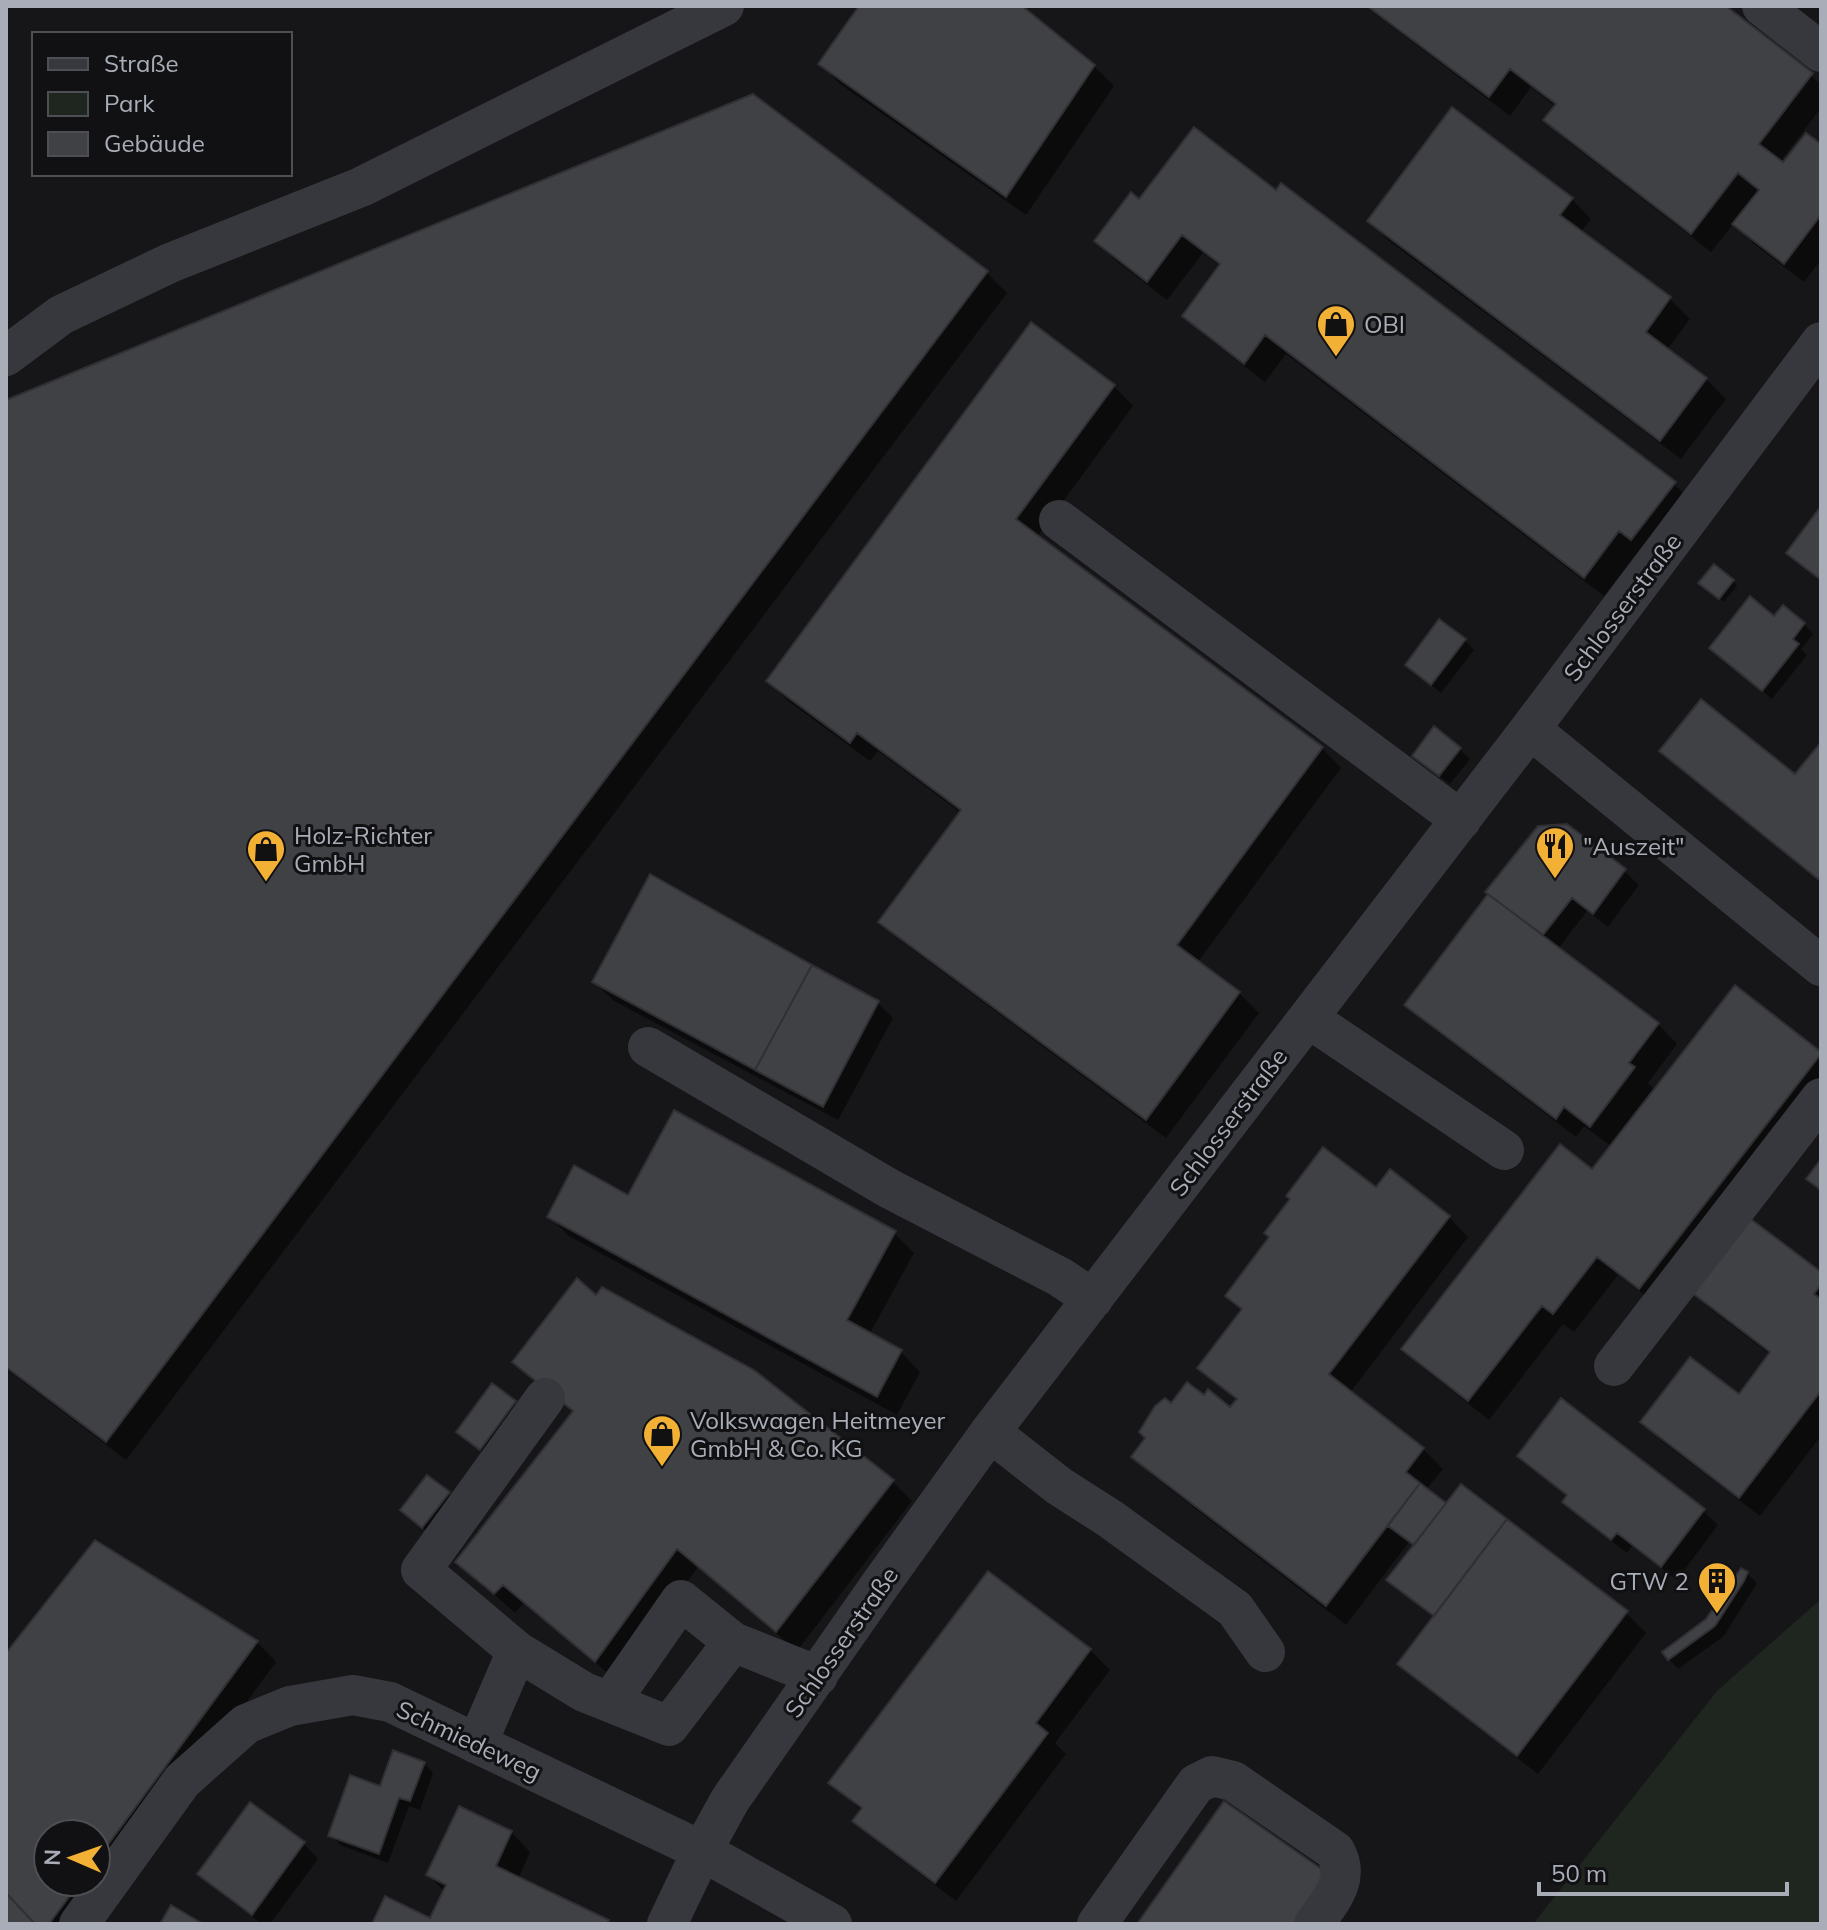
<svg xmlns="http://www.w3.org/2000/svg" width="1827" height="1930" font-family="Mulish,sans-serif">
<style>
.green{fill:#1e261f}
.shadow{fill:#0007;fill-rule:evenodd}
.building{fill:#404145;stroke:#303034;stroke-width:2}
.lines{fill:none;stroke-linecap:round;stroke-linejoin:round}
.minor{stroke:#37383d;stroke-width:40}
.labels{text-anchor:middle;dominant-baseline:central;stroke-width:6;stroke-linejoin:round;paint-order:stroke}
.poi-label{font-size:24px;fill:#a8adb8;stroke:#111113;text-anchor:start}
.street-label{font-size:24px;fill:#a8adb8;stroke:#111113}
</style>
<rect width="100%" height="100%" fill="#161618"/>
<path class="green" d="M1821,1599V1924H1533L1717,1691Z"/>
<path class="shadow" d="M861,6H1019L1094,66L1114,86L1026,215L840,84L821,64Z
M1365,6H1722L1821,84V108L1780,162L1783,165L1821,147V260L1804,282L1754,244L1734,223L1711,252L1566,140L1546,120L1556,107L1531,87L1510,116Z
M753,97L987,273L1007,293L126,1460L6,1369V402Z
M1131,195L1674,484L1694,503L1652,559L1640,549L1604,596L1286,354L1265,382L1204,335L1184,316L1221,267L1203,253L1167,300L1116,261L1096,241Z
M1572,199L1591,219L1581,232L1670,299L1690,319L1667,350L1706,379L1726,399L1681,459L1389,241L1369,221Z
M1114,386L1133,406L1037,537L1322,748L1341,768L1198,962L1239,993L1259,1013L1166,1138L901,941L881,922L961,813L878,751L870,761L788,701L768,681Z
M1821,509V582L1788,553Z
M1733,581L1737,586L1724,602L1705,587Z
M1804,624L1813,634L1801,649L1807,655L1772,699L1719,654Z
M1464,640L1474,650L1441,693L1407,665Z
M1821,745V882L1681,770L1662,751L1795,777Z
M1460,749L1470,759L1450,784L1424,765Z
M1624,871L1639,885L1608,927L1587,911L1558,949L1658,1024L1677,1044L1648,1083L1656,1091L1736,988L1821,1054V1099L1660,1307L1618,1275L1574,1332L1563,1324L1489,1420L1423,1368L1404,1349L1593,1172L1612,1147L1584,1126L1576,1137L1427,1024L1407,1005L1490,894Z
M813,967L878,1003L893,1018L838,1120L614,1001L594,982Z
M1376,1190L1449,1217L1468,1237L1350,1393L1423,1449L1443,1469L1426,1490L1446,1505L1626,1613L1646,1633L1538,1774L1420,1683L1400,1663L1435,1618L1389,1580L1415,1546L1409,1542L1346,1625L1153,1476L1133,1456L1172,1406L1204,1398L1231,1410L1237,1401L1199,1368L1243,1311L1227,1296Z
M629,1198L894,1233L914,1253L869,1335L901,1352L920,1372L897,1415L569,1236L549,1216Z
M1821,1275V1436L1760,1516L1663,1442L1643,1422L1739,1397L1771,1355L1709,1308L1690,1289Z
M596,1298L892,1481L912,1501L797,1651L698,1567L616,1680L524,1603L515,1613L458,1562L574,1413L514,1362Z
M493,1386L525,1412L490,1458L468,1441Z
M1519,1456L1703,1511L1718,1525L1677,1580L1632,1546L1627,1553L1579,1516L1564,1502L1568,1497Z
M448,1494L458,1503L432,1535L412,1519Z
M989,1573L1090,1650L1110,1670L1055,1743L1066,1754L956,1901L875,1840L855,1821L862,1811L831,1783Z
M1747,1573L1757,1583L1724,1636L1678,1669L1669,1659L1708,1621Z
M257,1642L276,1662L83,1924H6V1656ZM48,1834H96V1882H48Z
M424,1763L433,1773L420,1810L409,1806L388,1863L340,1845L331,1835Z
M251,1805L304,1844L318,1859L270,1924H262L214,1888L199,1874Z
M511,1832L530,1852L518,1879L611,1924H374L431,1921L445,1892L428,1875Z"/>
<path class="building" d="M859,6H1022L1095,65L1006,197L818,64Z
M1367,6H1726L1813,73L1759,144L1783,162L1806,133L1821,144V215L1784,264L1732,224L1759,190L1738,173L1691,234L1543,120L1556,104L1510,69L1489,97Z
M753,94L988,271L106,1442L6,1367V400Z
M1452,107L1573,198L1560,215L1671,297L1646,332L1707,378L1660,441L1367,221Z
M1194,127L1276,190L1281,183L1676,482L1631,540L1619,531L1584,578L1265,335L1244,364L1182,316L1220,264L1182,235L1147,282L1094,241L1131,192L1139,199Z
M1031,322L1115,385L1016,519L1323,747L1177,945L1240,992L1146,1120L878,922L961,810L857,733L850,743L766,681Z
M1821,506V580L1786,553Z
M1714,564L1734,580L1719,599L1698,583Z
M1750,596L1774,616L1783,605L1805,623L1793,639L1799,644L1762,691L1709,648Z
M1439,619L1466,639L1431,685L1405,665Z
M1701,699L1795,774L1821,742V876L1818,879L1659,751Z
M1434,726L1461,748L1439,776L1412,756Z
M1567,824L1626,869L1593,914L1572,898L1543,935L1485,892L1538,826Z
M650,874L812,965L755,1070L592,982Z
M1488,894L1659,1023L1629,1063L1635,1067L1590,1127L1564,1107L1556,1119L1404,1005Z
M812,965L879,1001L823,1107L755,1070Z
M1735,985L1821,1052V1054L1639,1289L1597,1257L1553,1314L1542,1306L1468,1401L1401,1349L1560,1144L1592,1169Z
M674,1110L896,1231L847,1320L902,1350L877,1397L547,1217L574,1165L628,1195Z
M1323,1147L1376,1187L1390,1169L1450,1216L1329,1374L1424,1448L1406,1472L1420,1483L1326,1606L1131,1457L1145,1438L1139,1432L1155,1406L1165,1398L1171,1403L1187,1382L1204,1395L1208,1389L1230,1407L1237,1399L1197,1368L1242,1309L1225,1296L1269,1237L1264,1233L1290,1199L1286,1196Z
M1821,1159V1190L1806,1179Z
M1744,1214L1821,1272V1285L1814,1294L1821,1299V1391L1739,1498L1640,1422L1690,1357L1739,1394L1770,1352L1687,1289Z
M577,1278L596,1295L602,1287L754,1370L894,1480L776,1632L677,1549L595,1662L503,1585L494,1594L455,1562L573,1411L512,1362Z
M492,1383L516,1401L480,1450L456,1432Z
M1561,1398L1705,1509L1661,1567L1617,1533L1611,1540L1562,1502L1567,1495L1517,1456Z
M427,1475L450,1492L422,1528L400,1510Z
M1420,1483L1446,1503L1414,1545L1388,1526Z
M1461,1484L1507,1519L1434,1616L1386,1580Z
M1507,1519L1628,1611L1517,1756L1397,1664Z
M95,1540L258,1641L96,1861V1834H48V1882H80L49,1924H35L6,1893V1653Z
M1741,1568L1748,1572L1744,1581L1715,1626L1668,1660L1662,1652L1706,1619Z
M988,1571L1091,1649L1036,1723L1048,1733L935,1883L852,1821L862,1808L828,1783Z
M393,1750L425,1762L410,1801L399,1798L379,1854L328,1836L350,1775L380,1786Z
M1224,1801L1330,1875L1296,1924H1137Z
M250,1802L305,1842L252,1915L197,1874Z
M459,1806L512,1831L496,1866L609,1920L607,1924H372L385,1896L430,1918L446,1885L426,1875Z
M6,1893L35,1924H6Z
M171,1905L203,1924H160Z"/>
<g class="lines">
<path class="minor" d="M1762,6L1821,52
M6,356L61,315L170,263L361,187L724,6
M1059,520L1461,820
M1530,729L1821,966
M1308,1018L1504,1150
M648,1047L890,1189L1060,1277L1093,1299
M1614,1366L1821,1098
M990,1432L1059,1486L1109,1518L1235,1609L1265,1652
M517,1651L584,1692L669,1726L733,1642L818,1676
M610,1702L681,1600L733,1642
M477,1744L517,1651L421,1570L545,1398
M79,1924L182,1781L246,1724L290,1706L353,1695L390,1702L702,1851L832,1924
M667,1924L702,1851L730,1800L880,1585L990,1432L1530,729L1821,342
M1097,1924L1196,1784L1212,1776L1233,1781L1335,1851C1351,1879 1331,1900 1314,1924"/>
</g>
<defs>
<g id="shop-pin" transform="scale(2)"><path d="M0 17L-7.5 6A9.5 9.5 0 1 1 7.5 6Z" fill="#f2b134" stroke="#111113"/><path d="M-5-2.5h2.3a2.7 3.5 0 0 1 5.4 0H5L5.5 6h-11ZM-1.5-2.5h3a1.5 2.3 0 0 0-3 0Z" fill="#111"/></g>
<g id="restaurant-pin" transform="scale(2)"><path d="M0 17L-7.5 6A9.5 9.5 0 1 1 7.5 6Z" fill="#f2b134" stroke="#111113"/><path d="M-5-6h1v4h1v-4h1v4h1v-4h1v5L-1.5 .5V6h-2V.5L-5-1ZM5-6V6H3V1.5H1.5Q1.5-4 5-6Z" fill="#111"/></g>
<g id="building-pin" transform="scale(2)"><path d="M0 17L-7.5 6A9.5 9.5 0 1 1 7.5 6Z" fill="#f2b134" stroke="#111113"/><path d="M-4-6H4V6H1V3H-1V6H-4ZM-2.5-4.3h1.7v1.8h-1.7ZM.8-4.3h1.7v1.8H.8ZM-2.5-1h1.7V.8h-1.7ZM.8-1h1.7V.8H.8Z" fill="#111"/></g>
</defs>
<g fill-rule="evenodd">
<use href="#shop-pin" x="1336" y="324"/>
<use href="#restaurant-pin" x="1555" y="846"/>
<use href="#shop-pin" x="266" y="849"/>
<use href="#shop-pin" x="662" y="1434"/>
<use href="#building-pin" x="1717" y="1581"/>
</g>
<g class="labels">
<g class="poi-label">
<text x="1364" y="324">OBI</text>
<text x="294" y="835">Holz-Richter<tspan x="294" dy="28">GmbH</tspan></text>
<text x="1583" y="846">"Auszeit"</text>
<text x="690" y="1420">Volkswagen Heitmeyer<tspan x="690" dy="28">GmbH &amp; Co. KG</tspan></text>
<text x="1689" y="1581" text-anchor="end">GTW 2</text>
</g>
<g class="street-label">
<text transform="translate(1622 607) rotate(-53)">Schlosserstraße</text>
<text transform="translate(1228 1122) rotate(-53)">Schlosserstraße</text>
<text transform="translate(841 1642) rotate(-55)">Schlosserstraße</text>
<text transform="translate(469 1740) rotate(25)">Schmiedeweg</text>
</g>
</g>
<rect width="1827" height="1930" fill="none" stroke="#a8adb8" stroke-width="16"/>
<rect x="32" y="32" width="260" height="144" fill="#111113" stroke="#4d4f55" stroke-width="2"/>
<rect x="48" y="58" width="40" height="12" fill="#37383d" stroke="#4d4f55" stroke-width="2"/>
<text x="104" y="72" font-size="24" fill="#a8adb8">Straße</text>
<rect x="48" y="92" width="40" height="24" fill="#1e261f" stroke="#4d4f55" stroke-width="2"/>
<text x="104" y="112" font-size="24" fill="#a8adb8">Park</text>
<rect x="48" y="132" width="40" height="24" fill="#404145" stroke="#4d4f55" stroke-width="2"/>
<text x="104" y="152" font-size="24" fill="#a8adb8">Gebäude</text>
<g transform="translate(72 1858) rotate(272)"><circle r="38" fill="#111113" stroke="#4d4f55" stroke-width="2"/>
<path d="M0-6L14 30L0 20L-14 30Z" fill="#f2b134"/>
<text y="-12" font-size="22" font-weight="bold" text-anchor="middle" fill="#a8adb8">N</text>
</g>
<path d="M1539 1882v12h248v-12" fill="none" stroke="#a8adb8" stroke-width="4"/>
<text x="1551" y="1882" font-size="24" fill="#a8adb8" stroke="#111113" stroke-width="6" paint-order="stroke">50 m</text>
</svg>
